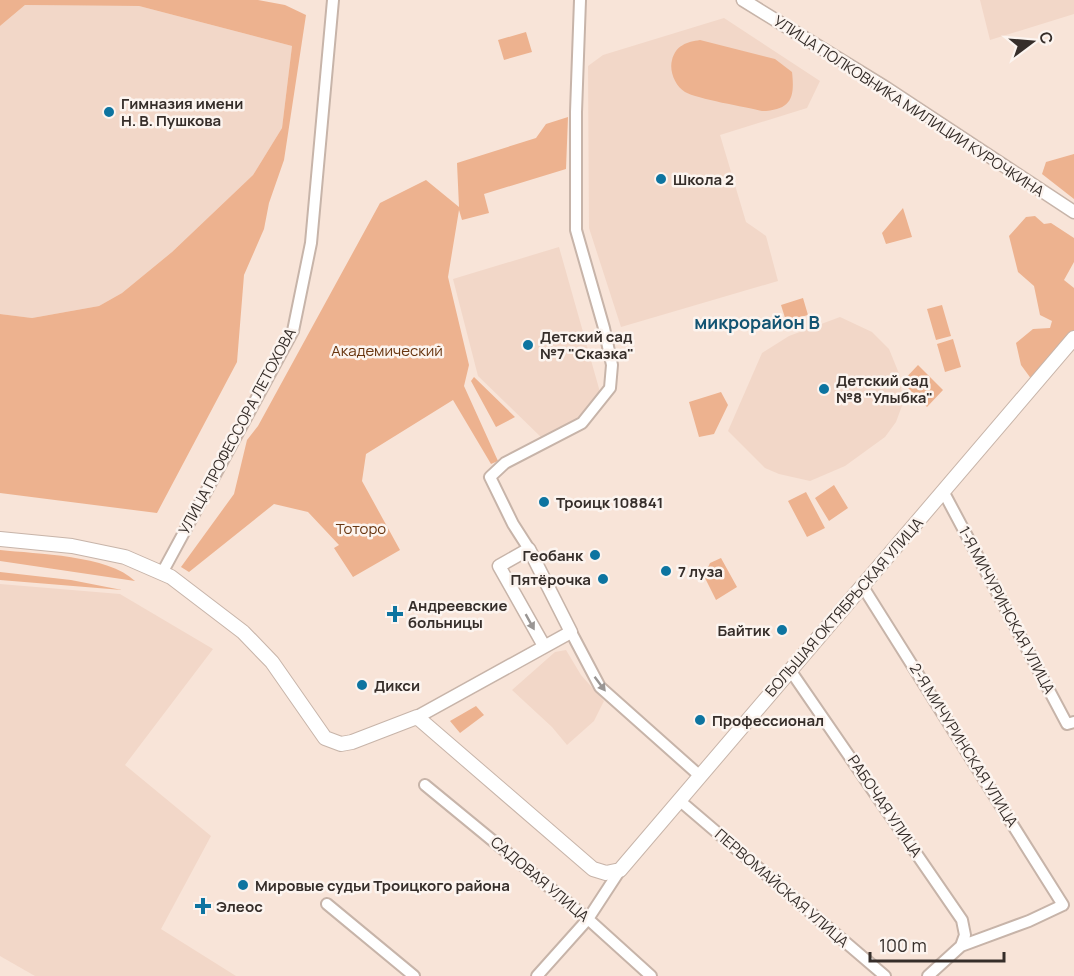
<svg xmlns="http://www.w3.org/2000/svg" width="1074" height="976" font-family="Manrope,sans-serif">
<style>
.built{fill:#f2d7c8}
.green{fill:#edb28f}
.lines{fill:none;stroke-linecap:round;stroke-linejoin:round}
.minor-casing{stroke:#c7b4a9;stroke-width:14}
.tertiary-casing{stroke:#c7b4a9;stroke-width:15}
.secondary-casing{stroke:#c7b4a9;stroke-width:16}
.minor{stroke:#fff;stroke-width:10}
.tertiary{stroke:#fff;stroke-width:12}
.secondary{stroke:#fff;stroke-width:14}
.oneway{fill:#9a9694}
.poi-dot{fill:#0d74a0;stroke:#fcf4ef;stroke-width:2}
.labels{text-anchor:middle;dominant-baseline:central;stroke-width:5;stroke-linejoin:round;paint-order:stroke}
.poi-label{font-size:15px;font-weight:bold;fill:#362e2a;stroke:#fcf4ef;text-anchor:start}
.street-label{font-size:15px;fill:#362e2a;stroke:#fcf4ef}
.park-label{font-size:15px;fill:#68350f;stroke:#fcf4ef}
.quarter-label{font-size:18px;font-weight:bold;fill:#135472;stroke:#fcf4ef}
</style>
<rect width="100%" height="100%" fill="#f8e4d8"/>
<path class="built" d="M980,0H1074V14L990,40Z
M25,5L139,6L292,46L282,128L253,175L172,252L122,293L99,306L32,318L0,314V26Z
M724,18L820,81L807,108L720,135L746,222L766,236L778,281L621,327L589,228L588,66L603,55Z
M559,247L600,392L577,424L546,442L478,376L453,279Z
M840,317L872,332L889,349L900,376L903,403L896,422L885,437L845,466L810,481L779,474L765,468L728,431L762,353L789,336Z
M0,584L120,594L213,649L125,765L211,836L161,929L236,976H35L0,956Z
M566,650L581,675L604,701L594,721L567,745L552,727L512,690L555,652Z"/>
<path class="green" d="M0,0H258L285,5L306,15L284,160L269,203L264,229L244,275L237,362L157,513L0,493V314L32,318L99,306L122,293L172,252L253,175L282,128L292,46L139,6L25,5L0,26Z
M526,32L532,52L504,60L498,40Z
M700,40L775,59L792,72C795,98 791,110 762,111C746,107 697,99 685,92C675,86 669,71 672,60C676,45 687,42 700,40Z
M568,117L566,169L484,194L489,213L462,220L459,210L448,277L469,365L464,386L498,461L491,464L453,400L366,454L362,481L400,550L353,577L334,548L339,545L308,512L274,504L189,572L181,567L234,494L247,440L258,426L380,203L426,180L459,207L457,163L536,138L546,124Z
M1074,154V199L1042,174L1046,162Z
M903,208L912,237L886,244L882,233Z
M1035,216L1044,224L1051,223L1074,238V262L1064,280L1074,288V331L1032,380L1021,365L1016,343L1033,329L1050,328L1052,321L1040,315L1034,286L1018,272L1009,236L1026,217Z
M803,298L808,315L786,321L781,305Z
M942,305L951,336L936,340L927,309Z
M953,339L961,367L945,372L937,344Z
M918,365L943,390L927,407L902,382Z
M474,377L515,417L496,427L471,381Z
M721,392L728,405L714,434L699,437L689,402Z
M834,485L848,508L829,521L815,498Z
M806,492L825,528L807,537L788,501Z
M0,550C37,554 108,555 135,581L0,561Z
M721,558L737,587L716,600L704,576L710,563Z
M0,572L71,580L122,590L0,580Z
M476,706L484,715L460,733L450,721Z"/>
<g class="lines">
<g class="minor-casing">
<path id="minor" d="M943,491L1067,724L1074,722
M529,549L513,524L490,477L505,463L582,423L610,388L612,365L604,328L576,230V112L580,0
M162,573L293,331L311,243L333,0
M863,587L1063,905L1029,921L961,946L928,976
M571,632L600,687L700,776
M790,670L962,920L965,935L961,946
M425,785L588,919L651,976
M679,800L885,976
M327,904L414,976
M537,976L588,919L620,870"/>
</g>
<g class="tertiary-casing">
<path id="tertiary" d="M743,0L886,88L1074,212
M417,717L571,632L529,549L499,566L544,646"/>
</g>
<g class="secondary-casing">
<path id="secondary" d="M0,539L72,546L125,557L171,577L243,632L272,662L325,738L341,744L352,742L417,717L593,869L606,873L620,870L1074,338"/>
</g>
<use href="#minor" class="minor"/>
<use href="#tertiary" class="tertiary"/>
<use href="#secondary" class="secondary"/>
</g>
<defs><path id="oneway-solid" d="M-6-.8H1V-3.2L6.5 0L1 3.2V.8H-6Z" transform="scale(1.5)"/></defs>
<g class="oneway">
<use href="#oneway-solid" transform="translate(530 622) rotate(61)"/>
<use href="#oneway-solid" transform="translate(600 684) rotate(53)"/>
</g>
<g class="poi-dot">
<circle cx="109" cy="112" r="6"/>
<circle cx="661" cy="179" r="6"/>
<circle cx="528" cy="345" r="6"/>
<circle cx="824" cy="389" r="6"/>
<circle cx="544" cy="502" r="6"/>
<circle cx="595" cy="555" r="6"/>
<circle cx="666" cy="571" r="6"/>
<circle cx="603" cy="579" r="6"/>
<path d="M392 605h6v6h6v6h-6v6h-6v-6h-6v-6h6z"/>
<circle cx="782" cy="630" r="6"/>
<circle cx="362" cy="685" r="6"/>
<circle cx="700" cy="720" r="6"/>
<circle cx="243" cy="885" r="6"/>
<path d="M200 897h6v6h6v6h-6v6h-6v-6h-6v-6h6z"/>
</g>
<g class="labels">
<g class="poi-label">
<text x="121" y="103">Гимназия имени<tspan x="121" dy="17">Н. В. Пушкова</tspan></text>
<text x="673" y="179">Школа 2</text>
<text x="540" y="336">Детский сад<tspan x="540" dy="17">№7 "Сказка"</tspan></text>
<text x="836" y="380">Детский сад<tspan x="836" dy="17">№8 "Улыбка"</tspan></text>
<text x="556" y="502">Троицк 108841</text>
<text x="583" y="555" text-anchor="end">Геобанк</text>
<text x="678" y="571">7 луза</text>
<text x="591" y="579" text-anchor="end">Пятёрочка</text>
<text x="408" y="605">Андреевские<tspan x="408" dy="17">больницы</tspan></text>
<text x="770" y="630" text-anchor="end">Байтик</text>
<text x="374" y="685">Дикси</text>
<text x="712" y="720">Профессионал</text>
<text x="255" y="885">Мировые судьи Троицкого района</text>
<text x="216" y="906">Элеос</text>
</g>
<g class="street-label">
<text transform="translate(909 106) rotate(33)">УЛИЦА ПОЛКОВНИКА МИЛИЦИИ КУРОЧКИНА</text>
<text transform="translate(237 431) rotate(-62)">УЛИЦА ПРОФЕССОРА ЛЕТОХОВА</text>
<text transform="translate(844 607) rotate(-49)">БОЛЬШАЯ ОКТЯБРЬСКАЯ УЛИЦА</text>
<text transform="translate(1007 610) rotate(62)">1-Я МИЧУРИНСКАЯ УЛИЦА</text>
<text transform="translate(964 745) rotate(58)">2-Я МИЧУРИНСКАЯ УЛИЦА</text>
<text transform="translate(885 806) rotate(56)">РАБОЧАЯ УЛИЦА</text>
<text transform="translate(540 879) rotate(40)">САДОВАЯ УЛИЦА</text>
<text transform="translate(782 888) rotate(41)">ПЕРВОМАЙСКАЯ УЛИЦА</text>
</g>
<g class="park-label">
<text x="387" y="350">Академический</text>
<text x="361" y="528">Тоторо</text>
</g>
<g class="quarter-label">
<text x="757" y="322">микрорайон В</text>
</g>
</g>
<g transform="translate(1032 42) rotate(74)" stroke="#fcf4ef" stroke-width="4.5" paint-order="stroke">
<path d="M0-4.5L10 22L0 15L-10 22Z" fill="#362e2a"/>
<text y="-9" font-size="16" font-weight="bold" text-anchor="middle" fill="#362e2a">С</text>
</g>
<path d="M870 952v9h134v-9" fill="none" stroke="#362e2a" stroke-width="3"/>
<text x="879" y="952" font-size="18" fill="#362e2a" stroke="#fcf4ef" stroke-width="4.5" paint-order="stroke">100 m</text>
</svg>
